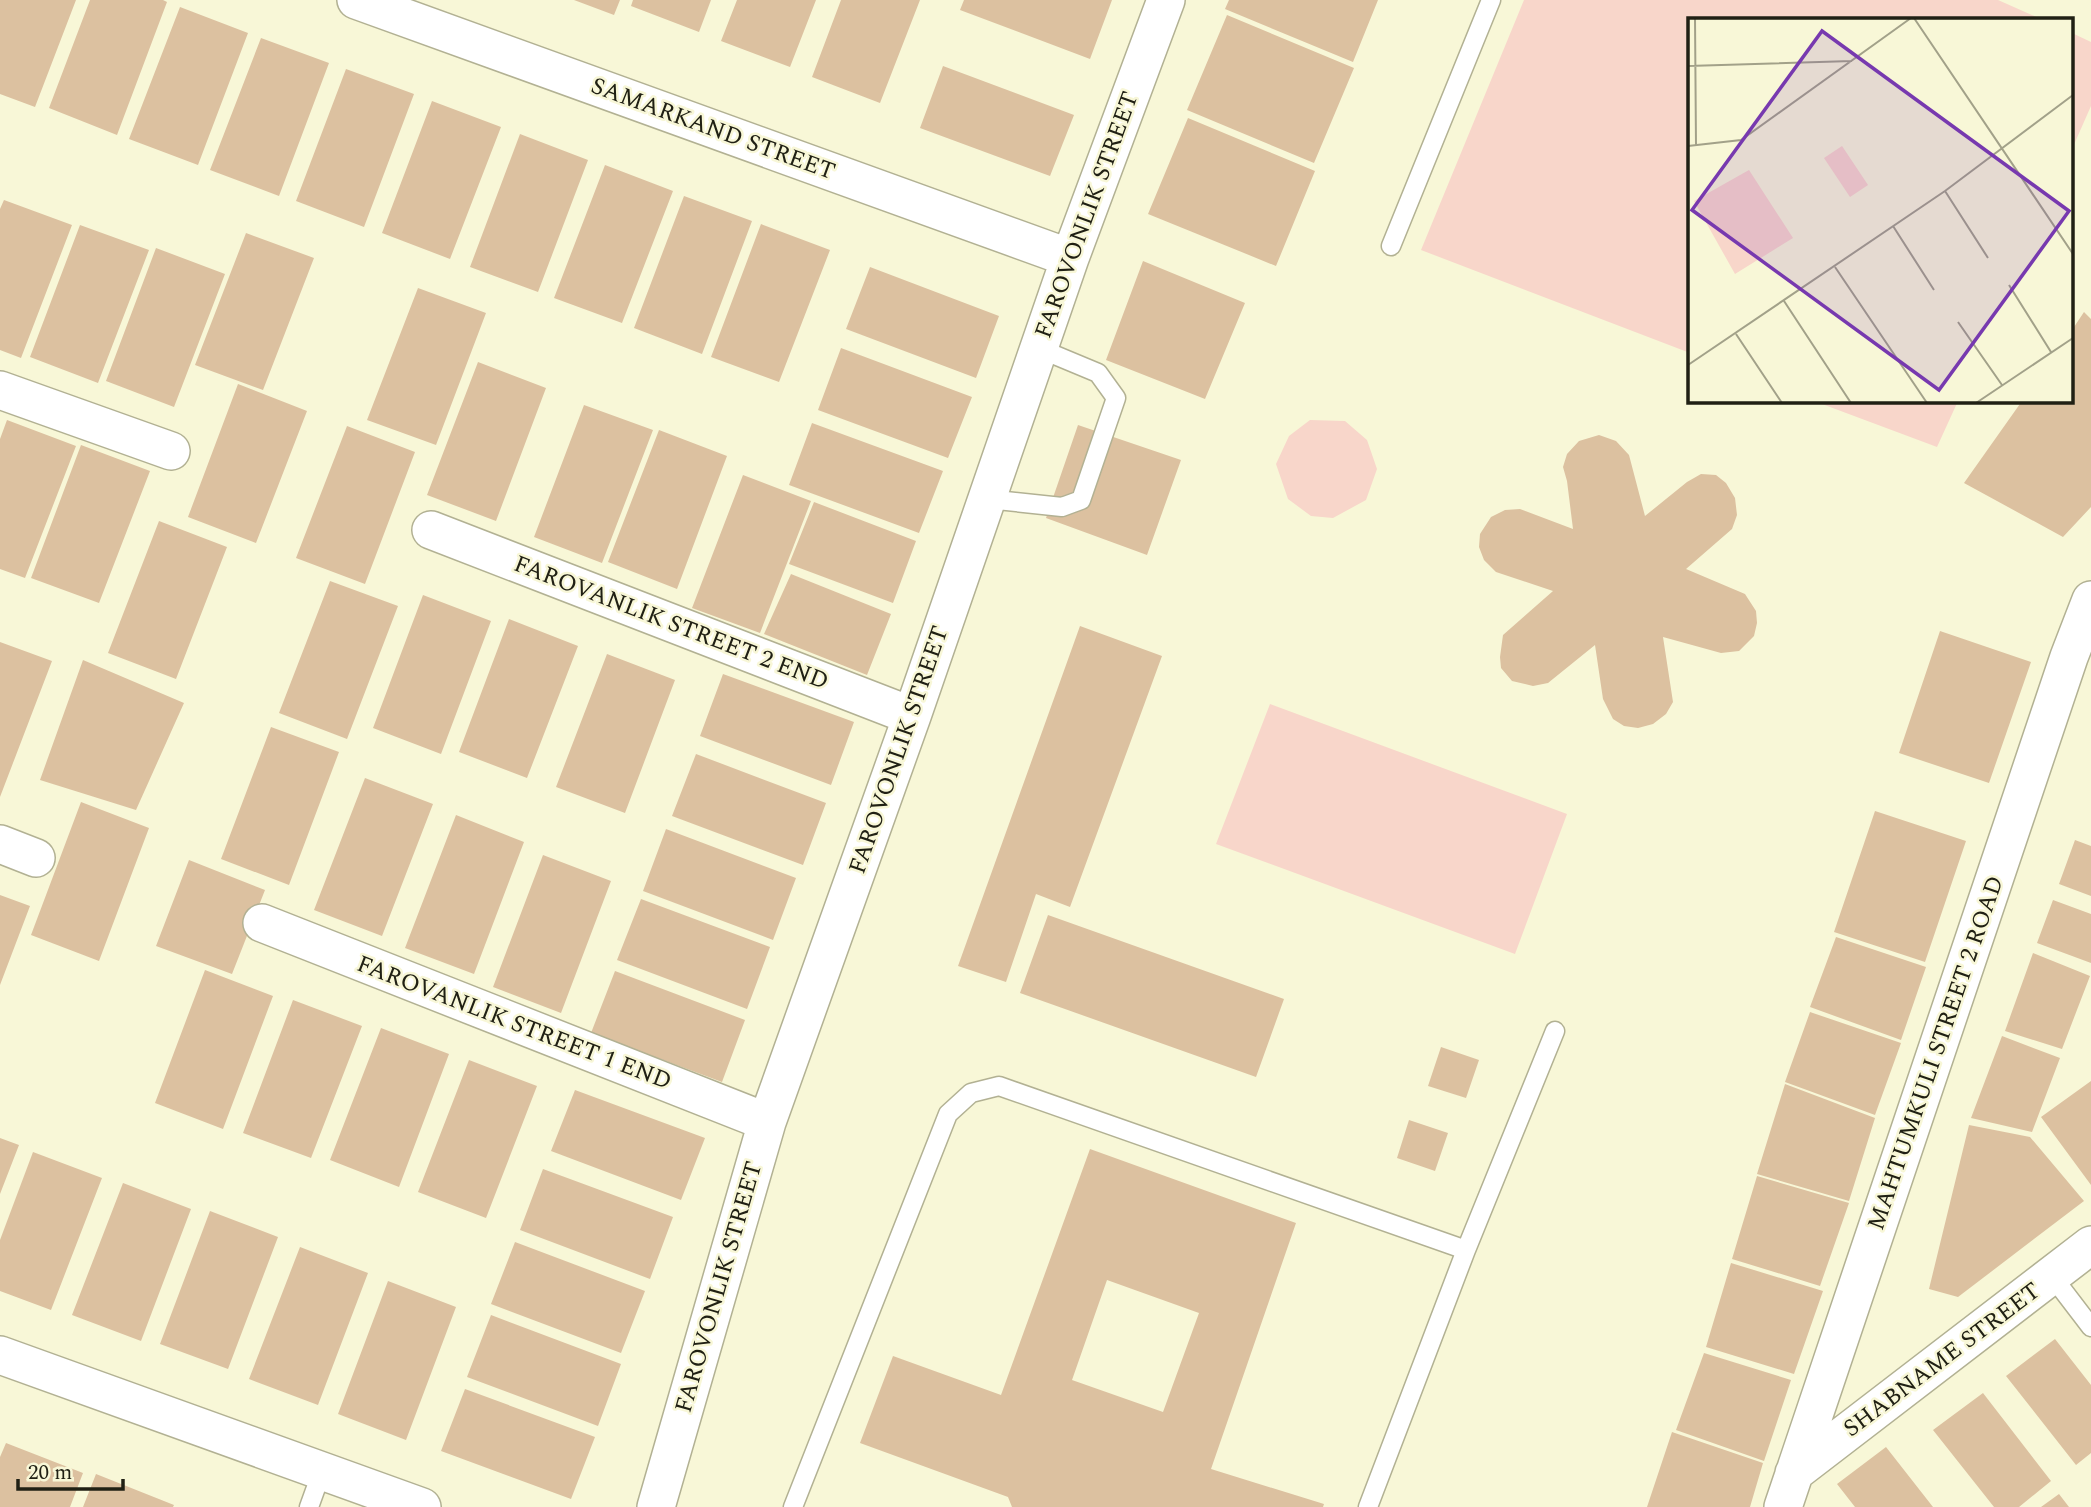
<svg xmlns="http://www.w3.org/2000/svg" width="2091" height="1507" font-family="Spectral,serif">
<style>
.green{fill:#f8d6ca}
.building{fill:#dcc1a0;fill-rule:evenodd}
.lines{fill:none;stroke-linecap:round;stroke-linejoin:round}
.service-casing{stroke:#b2b193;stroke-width:21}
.minor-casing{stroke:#b2b193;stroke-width:40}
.service{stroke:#fff;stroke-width:18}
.minor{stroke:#fff;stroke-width:37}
.labels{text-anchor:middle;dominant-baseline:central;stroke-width:5;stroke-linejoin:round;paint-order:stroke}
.street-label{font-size:24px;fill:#202014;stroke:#f8f7d7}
.inset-road{fill:none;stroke:#a2a189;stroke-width:2}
.view{fill:#7739af;fill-opacity:0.15;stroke:#7739af;stroke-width:3.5}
.inset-edge{fill:none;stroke:#202014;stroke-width:3.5}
</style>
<rect width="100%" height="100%" fill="#f8f7d7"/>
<path class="green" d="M1524,0H1998L2041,19H1690V353L1421,250Z
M2072,33L2091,42V106L2072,149Z
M1814,401H1958L1937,447Z
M1310,420L1345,421L1367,440L1377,469L1366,500L1333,518L1311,516L1288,499L1276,464L1289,436Z
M1270,704L1567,814L1515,954L1216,844Z"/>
<path class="building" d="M0,0H76L35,107L0,94Z
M90,0H163L167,2L117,135L49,108Z
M574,0H620L614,15Z
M633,0H711L699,32L631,6Z
M737,0H816L790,67L721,41Z
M841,0H920L880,103L812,77Z
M964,0H1112L1090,59L960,10Z
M1229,0H1378L1353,62L1225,9Z
M180,7L248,33L198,165L129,139Z
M1227,15L1354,68L1314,163L1187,110Z
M261,38L329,63L279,196L210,170Z
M943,66L1074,115L1050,176L920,128Z
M346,69L414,94L364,227L296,201Z
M432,101L501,127L450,259L382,233Z
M1188,118L1315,171L1276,266L1148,214Z
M520,134L588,160L538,292L470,267Z
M605,165L673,191L622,323L554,298Z
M684,196L752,221L702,354L634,328Z
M4,200L72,225L21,358L0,350V209Z
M761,224L830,250L779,382L711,357Z
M80,225L149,250L98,383L30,357Z
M246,233L314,258L263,390L195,365Z
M156,248L225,274L174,407L106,381Z
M1143,261L1245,303L1205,399L1106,360Z
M870,267L999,316L976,378L846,329Z
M418,288L486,313L436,445L367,420Z
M2084,312L2091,319V507L2063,537L1964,483L2022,401H2072V330Z
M841,348L972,397L948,458L818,410Z
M478,362L546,388L496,521L427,495Z
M238,384L307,411L256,543L188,517Z
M584,405L653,430L602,563L534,537Z
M7,420L76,446L25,578L0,569V439Z
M812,423L943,471L919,533L789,485Z
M1078,425L1181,460L1147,555L1046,518Z
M347,426L415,452L365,584L296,558Z
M659,430L727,456L677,589L608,562Z
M1599,435L1616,441L1629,455L1645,516L1687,482L1701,474L1716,475L1726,483L1735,498L1737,515L1732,529L1686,569L1745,594L1756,611L1757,623L1754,636L1739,651L1721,653L1663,637L1673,702L1666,714L1653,724L1638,728L1624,726L1613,719L1603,699L1595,645L1548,683L1533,686L1512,681L1501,668L1500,657L1503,635L1553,591L1496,572L1484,560L1479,547L1480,534L1491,517L1505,510L1520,509L1573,529L1567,481L1563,467L1567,454L1579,441Z
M81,445L150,471L99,603L31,578Z
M743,475L811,501L760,633L692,608Z
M814,502L916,541L893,603L789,564Z
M159,521L227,547L176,679L108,653Z
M791,574L891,614L867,675L764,634Z
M330,581L398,606L347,739L279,713Z
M423,595L491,621L441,754L373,728Z
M509,619L578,646L527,778L459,752Z
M1080,626L1162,656L1070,907L1036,894L1006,982L958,966Z
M1940,631L2031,662L1989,783L1899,753Z
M0,642L52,661L0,797Z
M607,654L675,680L625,813L556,787Z
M83,660L184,703L136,810L40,780Z
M723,674L854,722L831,785L700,736Z
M271,727L339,752L289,885L221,859Z
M696,754L826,803L803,865L672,816Z
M365,778L433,804L382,936L314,910Z
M81,802L149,828L99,961L31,935Z
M1875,811L1966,841L1925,962L1834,932Z
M456,815L524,842L474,974L405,948Z
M666,829L796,878L773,940L643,891Z
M2075,840L2091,846V896L2059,884Z
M543,855L611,881L561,1013L493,987Z
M189,860L265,890L232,974L156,946Z
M0,895L30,906L0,985Z
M641,899L770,947L747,1009L617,960Z
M2053,900L2091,914V963L2037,943Z
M1048,915L1284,999L1256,1077L1020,993Z
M1836,937L1926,967L1901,1040L1810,1007Z
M2033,953L2090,976L2062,1049L2005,1031Z
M205,970L273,996L223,1129L155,1103Z
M615,971L745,1020L722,1082L591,1033Z
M293,1000L362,1026L311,1158L243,1133Z
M1810,1012L1901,1043L1875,1115L1785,1082Z
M381,1028L449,1054L399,1187L330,1160Z
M2002,1036L2060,1058L2032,1132L1971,1118Z
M1441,1047L1479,1060L1466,1098L1428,1086Z
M469,1060L537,1086L486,1218L418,1192Z
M2091,1081V1185L2041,1117Z
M1785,1084L1875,1118L1849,1201L1757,1174Z
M575,1090L705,1138L681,1200L551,1151Z
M1409,1120L1448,1133L1435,1171L1397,1158Z
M1969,1125L2030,1137L2084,1201L1958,1297L1929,1289Z
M0,1138L19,1145L0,1194Z
M1090,1149L1296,1223L1211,1469L1324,1504L1323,1507H1012L1008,1497L860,1443L893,1356L1001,1395ZM1107,1280L1199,1313L1163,1412L1072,1380Z
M33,1152L102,1178L51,1310L0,1291V1240Z
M543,1169L673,1217L650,1279L520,1230Z
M1757,1176L1849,1203L1820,1286L1732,1259Z
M123,1183L191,1209L141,1341L72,1315Z
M210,1211L278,1237L228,1369L160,1344Z
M515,1242L645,1291L621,1353L491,1304Z
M300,1247L368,1273L318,1405L249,1379Z
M1731,1263L1823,1291L1794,1374L1706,1347Z
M388,1281L456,1307L406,1440L338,1414Z
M491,1315L621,1364L598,1426L467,1377Z
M2055,1339L2091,1385V1453L2076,1465L2006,1376Z
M1704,1353L1791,1380L1764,1461L1676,1430Z
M465,1389L595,1437L571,1499L441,1451Z
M1983,1393L2051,1481L2019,1507H1994L1933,1430Z
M1672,1432L1763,1463L1750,1507H1647Z
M6,1443L83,1473L70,1507H0V1457Z
M1886,1447L1933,1507H1855L1837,1484Z
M96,1474L174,1505L173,1507H83Z
M2059,1494L2069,1507H2041Z"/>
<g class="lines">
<g class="service-casing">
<path id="service" d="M1391,246L1491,0
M987,499L1062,507L1081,500L1116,398L1098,373L1038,348
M1466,1250L1555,1031
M2052,1276L2091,1327
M309,1507L322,1471
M793,1507L948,1114L971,1093L999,1086L1466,1250L1368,1507"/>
</g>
<g class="minor-casing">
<path id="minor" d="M356,0L1070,258
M0,390L171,451
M431,530L912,716
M0,844L36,858
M262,923L767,1122
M0,1355L422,1507
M1794,1473L2091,1245
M656,1507L767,1122L912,716L1070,258L1166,0
M1783,1507L2069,657L2091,600"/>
</g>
<use href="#service" class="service"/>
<use href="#minor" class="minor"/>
</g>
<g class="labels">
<g class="street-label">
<text transform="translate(713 129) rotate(20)">SAMARKAND STREET</text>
<text transform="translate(1087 215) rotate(-70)">FAROVONLIK STREET</text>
<text transform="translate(671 623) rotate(21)">FAROVANLIK STREET 2 END</text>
<text transform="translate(899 750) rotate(-71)">FAROVONLIK STREET</text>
<text transform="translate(514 1023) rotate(21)">FAROVANLIK STREET 1 END</text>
<text transform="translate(1936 1053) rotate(-71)">MAHTUMKULI STREET 2 ROAD</text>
<text transform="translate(719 1287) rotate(-74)">FAROVONLIK STREET</text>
<text transform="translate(1942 1360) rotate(-37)">SHABNAME STREET</text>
</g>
</g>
<g transform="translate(1688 18)">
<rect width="385" height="385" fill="#f8f7d7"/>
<path d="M154,128L180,167L162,179L136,140ZM61,152L105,220L47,256L6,183Z" fill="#f8d6ca"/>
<path class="inset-road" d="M7,0L8,128M226,0L385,236M0,48L164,43M0,128L53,122L223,0M257,173L300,240M205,208L246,272M147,249L239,385M321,267L363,334M96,283L163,385M270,304L314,367M48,316L94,385M0,347L257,173L385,77M288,385L385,320"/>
<path class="view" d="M134,13L381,193L251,372L4,192Z"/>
<rect width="385" height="385" class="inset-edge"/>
</g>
<path d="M18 1479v10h105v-10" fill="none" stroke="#202014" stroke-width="3.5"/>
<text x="28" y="1479" font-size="21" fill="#202014" stroke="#f8f7d7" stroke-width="5" paint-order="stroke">20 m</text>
</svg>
